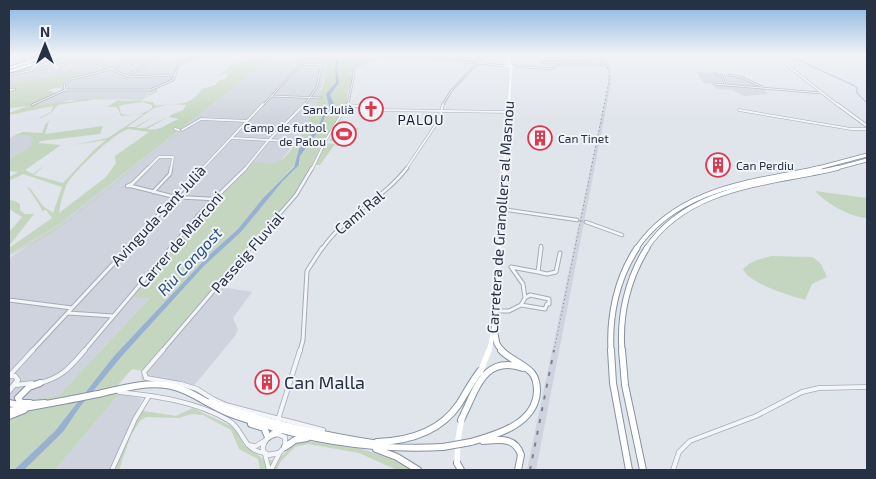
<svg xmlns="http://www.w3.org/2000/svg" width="876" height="479" font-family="'Exo 2',sans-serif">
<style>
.built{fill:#ced3dd}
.green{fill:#c5d6c0;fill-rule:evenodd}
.water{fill:#97b1cf}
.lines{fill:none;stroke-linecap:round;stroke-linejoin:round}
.stream{stroke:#97b1cf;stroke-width:1}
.minor-tunnel{stroke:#bbc0ca;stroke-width:2.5;stroke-dasharray:2.5 1;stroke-linecap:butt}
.minor-far4-casing{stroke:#a5abb6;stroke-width:2.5}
.minor-far3-casing{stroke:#a5abb6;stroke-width:3}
.minor-far2-casing{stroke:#a5abb6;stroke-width:4.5}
.minor-far1-casing{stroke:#a5abb6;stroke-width:5}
.minor-casing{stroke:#a5abb6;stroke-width:5.5}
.tertiary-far2-casing{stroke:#a5abb6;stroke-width:3}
.tertiary-far1-casing{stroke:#a5abb6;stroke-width:4}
.tertiary-casing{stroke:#a5abb6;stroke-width:6}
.trunk-far2-casing{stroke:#8691a3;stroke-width:4}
.trunk-far1-casing{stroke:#8691a3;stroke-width:7}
.trunk-casing{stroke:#8691a3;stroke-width:8}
.motorway-far3-casing{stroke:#8691a3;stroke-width:4.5}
.motorway-far2-casing{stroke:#8691a3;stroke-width:5.5}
.motorway-far1-casing{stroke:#8691a3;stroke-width:7}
.motorway-casing{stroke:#8691a3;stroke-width:8}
.minor-far4{stroke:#f4f5f8;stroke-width:1}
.minor-far3{stroke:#f4f5f8;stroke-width:2}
.minor-far2{stroke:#f4f5f8;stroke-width:2.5}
.minor-far1{stroke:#f4f5f8;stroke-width:3}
.minor{stroke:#f4f5f8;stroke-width:4}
.tertiary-far2{stroke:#f4f5f8;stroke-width:2}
.tertiary-far1{stroke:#f4f5f8;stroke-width:2.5}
.tertiary{stroke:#f4f5f8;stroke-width:4.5}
.secondary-far4{stroke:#fff;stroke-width:2}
.secondary-far3{stroke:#fff;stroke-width:2.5}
.secondary-far2{stroke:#fff;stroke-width:3}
.secondary-far1{stroke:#fff;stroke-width:4.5}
.secondary{stroke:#fff;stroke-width:5.5}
.trunk-far2{stroke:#fff;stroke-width:2.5}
.trunk-far1{stroke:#fff;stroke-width:5}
.trunk{stroke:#fff;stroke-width:6}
.motorway-far3{stroke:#fff;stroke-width:3}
.motorway-far2{stroke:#fff;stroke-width:4}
.motorway-far1{stroke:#fff;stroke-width:5}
.motorway{stroke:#fff;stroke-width:6}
.rail-far1{stroke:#788396;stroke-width:1;stroke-dasharray:1 3;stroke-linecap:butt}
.rail{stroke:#788396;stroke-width:2;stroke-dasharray:4 8;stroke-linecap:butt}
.trunk-bridge-casing{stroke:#8691a3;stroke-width:8;stroke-linecap:butt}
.trunk-bridge{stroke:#fff;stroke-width:6}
.labels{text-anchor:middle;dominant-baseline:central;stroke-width:4;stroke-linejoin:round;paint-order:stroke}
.far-poi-label{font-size:12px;fill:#273144;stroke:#f0f3f8;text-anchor:end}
.far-neighbourhood-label{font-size:14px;letter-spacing:1px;fill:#192235;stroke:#f0f3f8}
.street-label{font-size:15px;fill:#273144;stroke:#f0f3f8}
.water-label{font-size:16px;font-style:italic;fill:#2c4f7d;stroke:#f0f3f8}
.near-poi-label{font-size:18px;fill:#273144;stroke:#f0f3f8;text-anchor:start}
</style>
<rect width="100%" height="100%" fill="#e0e4eb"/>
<path class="built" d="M64,55H207L180,64L174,81L154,90L140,100L95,98L86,101L70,100L56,104L29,105L61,91L62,84L68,79L83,75L72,69L53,74L55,75L9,84V72Z
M275,55H328L320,96L308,122L287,153L273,170L244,182L237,180L215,200L133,297H151L59,395L9,406V258L49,235L166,143L72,217L36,241L9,256V254L58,225Z
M375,55H487L476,64L426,58L371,57Z
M601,55H604L610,65L611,83L536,470H527L608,85L609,72Z
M695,71L737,76L764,89L768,94L745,96L732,90L717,89L713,84L704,83Z
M15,135L33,136L31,148L9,159V139Z
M215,286L252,292L233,318L238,329L235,336L191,389L162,381L142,380L141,377L143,371Z
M120,393L142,399L110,470H55Z"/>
<path class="green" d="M249,55H275L58,225L9,254V248L52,218L46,210L42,211C41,206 30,191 27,187L30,188L43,206L53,213L62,187L23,174L9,181V177L18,172L9,171V159L31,147L32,136L15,135L23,132L42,133L45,125L49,121L45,134L103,126L100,134L41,141L38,143L61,145L25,170L33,174L45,165L34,175L63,183L94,150L106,140L73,145L108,138L144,114L121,116L117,107H107L118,100L96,99L58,105L51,113L41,118H39L51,112L53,106L9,115V113L28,106L9,108V92L17,89L10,88L9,84L55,75L53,73L72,69L84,75L68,79L62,84V87L47,90L56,93L31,105C53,104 74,101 96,98C110,97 128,104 142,99C149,96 151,91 156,89L158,91L140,101L153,102L156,106C177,102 190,108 202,89L215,85L219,81L227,78L228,73L223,74L216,78L232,64L247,61V58L253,56L249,57ZM142,102L152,105V108C144,115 131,116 121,114L119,106L122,105ZM170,104L186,105L183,110L171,115L169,117L179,119C167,123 160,132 147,129L168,117L145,128H136L156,115L135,127H127L154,108ZM129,129L149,132L115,156L116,163L106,177L59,213C60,204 63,194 66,186C70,175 117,130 129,129Z
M328,55H337L335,64L336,82L326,95L329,106L324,112L318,128L299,149L294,166L264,197L238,229L209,255L114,356L55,431L14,470H9V406L59,395L150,298L132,297L215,200L245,173L253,162C262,163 272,165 280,161C295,153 320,99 324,82C326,73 325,64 328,55Z
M340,55L370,58L353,68V80L347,93V105L323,143L335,144L320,165H313L292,198L143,371L132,369L112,392L120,393L55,470H24L63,432L80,407L122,356L204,266L241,232L282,182L300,164V156L320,129L326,114L334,104L330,95L339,83L337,69Z
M191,123L84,209L49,235L9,258L72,217Z
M340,126L359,128L349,142L329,141Z
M815,191L867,198V218C850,217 827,204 815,191Z
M9,200L15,201L20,204V210L25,214H34L9,246V232L22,217L9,209Z
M772,256L813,257L821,264L827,277L812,284L805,300C791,296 749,284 743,269C752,260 760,259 772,256Z
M193,408L237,429L244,445L266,461C269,460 274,460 277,459C285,456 289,445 298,443C308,440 320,442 329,443C360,447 386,455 414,470H397L359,453L308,444L295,447L281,461L277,470H260L258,459L239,449L231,430L203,415L192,414L178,418L146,417L140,421L131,435L119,470H110L137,410L176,416Z"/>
<path class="water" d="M337,55H340L337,69L339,83L330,95L334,104L326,114L320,129L300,156L299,165L282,182L241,232L204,266L122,356L80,407L63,432L24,470H14L55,431L114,356L209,255L238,229L264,197L294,167L299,149L318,128L324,112L329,106L326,94L336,82L335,69Z"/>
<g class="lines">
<path class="stream" d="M787,55L853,85L857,88V93L867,103"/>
<path class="minor-tunnel" d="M577,220L586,222"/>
<g class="minor-far4-casing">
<path id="minor-far4" d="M321,55L327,56L318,57Z
M597,55L603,65
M327,56H371
M374,56L379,57H372Z
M436,56L479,60
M512,56L598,58
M307,57H318
M376,58H426L506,66
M587,59L589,63H541L543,60Z
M90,60L129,77L175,75
M301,64L321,65
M553,65H603
M513,66L551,69L554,68L552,63
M714,73L722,76L725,84
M9,75L109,55
M729,75L741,77L762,87
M126,76L146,66
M714,84L821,93
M9,90L15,89L9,91
M65,90L64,84L72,79L165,55
M271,96L321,98
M32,105L65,90H150L173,80L179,64L206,55
M349,105L354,106
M262,106L310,55
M304,106L317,87L323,58
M348,106C349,93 354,81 354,68L373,58
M442,106L451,91L485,55"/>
</g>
<g class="minor-far3-casing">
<path id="minor-far3" d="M349,105L385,110L507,112
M739,110L851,129H867
M175,129L179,130
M182,130L201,119L247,121
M232,138L305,142
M318,143H324
M147,169L159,157H173L171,169
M202,169L263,104
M245,169L267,142L305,104
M312,169L327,138L348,104
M406,169L439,120L443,104"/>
</g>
<g class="minor-far2-casing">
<path id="minor-far2" d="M132,184L148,168
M132,184L131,186H127Z
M131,186L175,197L213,199
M153,192L170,174L171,168
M501,209L577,220
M586,222L622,235
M126,249L203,168
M170,249L201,212L246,168
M249,249L296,195L312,168
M322,249C344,216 383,199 407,168
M541,249V246"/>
</g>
<g class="minor-far1-casing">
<path id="minor-far1" d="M538,272L547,274L556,272L560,253
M530,295L549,299V304H547L545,309L521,305L525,298Z
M525,298L523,284L511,267L538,272L541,248
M9,300L72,308
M495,311H509L521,305
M68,313L113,316
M32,351L128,248
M84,351L171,248
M162,351L250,248
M300,351L303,340L307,271L322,248"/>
</g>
<g class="minor-casing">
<path id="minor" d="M163,350L144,372L146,378L181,384L197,389L213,399L211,401
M10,375L33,350
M40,383C63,377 70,367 85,350
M16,385L32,383
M119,392C156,396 195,401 228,420C245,430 241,449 264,453
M213,399L226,405L323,430
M277,423L300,350
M248,445L256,446L264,441
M265,454L269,470
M112,470L135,419L149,396
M271,470L279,454
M673,470L679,452L690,441L756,416L802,392L819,388L867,387"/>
</g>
<g class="tertiary-far2-casing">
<path id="tertiary-far2" d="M774,55L839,106"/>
</g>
<g class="tertiary-far1-casing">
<path id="tertiary-far1" d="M837,104L867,126"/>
</g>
<g class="tertiary-casing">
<path id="tertiary" d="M9,376H15L18,380L9,391
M277,434L285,437V447L279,453L268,455L263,451C262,441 268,436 277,434Z"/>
</g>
<g class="trunk-far2-casing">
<path id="trunk-far2" d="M28,63L42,55
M9,68L29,62
M11,71L62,55"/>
</g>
<g class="trunk-far1-casing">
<path id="trunk-far1" d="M494,329L497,344L502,351"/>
</g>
<g class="trunk-casing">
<path id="trunk" d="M210,402C265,423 321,435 379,444
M9,403L18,405L45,403
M30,403H21L18,398L29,387L40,383
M9,411C39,405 69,400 98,394C120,389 143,382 166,385C189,388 209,406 231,414C300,439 370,451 443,447
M9,416L24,410
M461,420C476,391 483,354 523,368
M251,424L264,428L268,437
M273,434L281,430
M483,441C499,440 515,436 521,455L518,470
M377,442C409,441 440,432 459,404C466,393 472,381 480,371
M471,442C496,435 536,424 537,391C537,385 536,378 532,373C523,363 509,359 501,350
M285,447L295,440L307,438
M376,449L397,457L418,470
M457,463L461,470"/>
</g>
<g class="motorway-far3-casing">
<path id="motorway-far3" d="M814,169L867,155
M833,169L867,160"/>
</g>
<g class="motorway-far2-casing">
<path id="motorway-far2" d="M636,249C678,187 753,182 820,168
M646,249C688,185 771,184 838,168"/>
</g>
<g class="motorway-far1-casing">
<path id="motorway-far1" d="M611,351C609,315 617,278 637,248
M622,351C619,315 628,278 647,248"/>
</g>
<g class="motorway-casing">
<path id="motorway" d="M611,350L613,383L629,470
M622,350L625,385L643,470"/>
</g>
<use href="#minor-far4" class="minor-far4"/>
<use href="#minor-far3" class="minor-far3"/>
<use href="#minor-far2" class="minor-far2"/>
<use href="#minor-far1" class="minor-far1"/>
<use href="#minor" class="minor"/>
<use href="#tertiary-far2" class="tertiary-far2"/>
<use href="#tertiary-far1" class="tertiary-far1"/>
<use href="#tertiary" class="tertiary"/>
<path class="secondary-far4" d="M508,65L510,55
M510,65L513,67L505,66Z
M509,106L511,68"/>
<path class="secondary-far3" d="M504,169L509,104"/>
<path class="secondary-far2" d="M499,249L505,168"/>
<path class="secondary-far1" d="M489,351L494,329L499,248"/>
<path class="secondary" d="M480,373L489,350
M457,463L458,439L462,418"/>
<use href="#trunk-far2" class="trunk-far2"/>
<use href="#trunk-far1" class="trunk-far1"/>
<use href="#trunk" class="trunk"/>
<use href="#motorway-far3" class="motorway-far3"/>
<use href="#motorway-far2" class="motorway-far2"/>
<use href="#motorway-far1" class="motorway-far1"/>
<use href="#motorway" class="motorway"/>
<path class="rail-far1" d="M554,351L609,81V72L602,55"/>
<path class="rail" d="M530,470L554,350"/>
<g class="trunk-bridge-casing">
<path id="trunk-bridge" d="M443,447L471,442"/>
</g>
<use href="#trunk-bridge" class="trunk-bridge"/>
</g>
<linearGradient id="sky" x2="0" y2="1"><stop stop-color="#87b3de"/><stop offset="0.45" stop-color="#f1f3f6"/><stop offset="1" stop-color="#f1f3f6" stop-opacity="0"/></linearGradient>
<rect width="876" height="122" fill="url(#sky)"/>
<defs>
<g id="church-ring" transform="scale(1.25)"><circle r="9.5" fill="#f0f3f8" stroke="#dd384e" stroke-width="1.5"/><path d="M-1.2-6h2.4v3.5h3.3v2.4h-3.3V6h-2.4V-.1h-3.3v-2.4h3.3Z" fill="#dd384e"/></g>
<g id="stadium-ring" transform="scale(1.25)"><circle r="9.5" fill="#f0f3f8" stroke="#dd384e" stroke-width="1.5"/><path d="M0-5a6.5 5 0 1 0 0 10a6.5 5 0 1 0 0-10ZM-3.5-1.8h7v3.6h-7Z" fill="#dd384e"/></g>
<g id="building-ring" transform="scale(1.25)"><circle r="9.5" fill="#f0f3f8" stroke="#dd384e" stroke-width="1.5"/><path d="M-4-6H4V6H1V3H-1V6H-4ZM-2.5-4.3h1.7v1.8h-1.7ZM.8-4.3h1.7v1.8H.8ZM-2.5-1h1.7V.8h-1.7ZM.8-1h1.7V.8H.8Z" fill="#dd384e"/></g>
</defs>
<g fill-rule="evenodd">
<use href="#church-ring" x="371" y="109"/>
<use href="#stadium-ring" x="344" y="134"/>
<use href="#building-ring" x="540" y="138"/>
<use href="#building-ring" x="718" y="165"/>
<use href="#building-ring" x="267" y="382"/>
</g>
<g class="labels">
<g class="far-poi-label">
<text x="354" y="109">Sant Julià</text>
<text x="326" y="127">Camp de futbol<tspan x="326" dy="14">de Palou</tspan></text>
<text x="558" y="138" text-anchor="start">Can Tinet</text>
<text x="736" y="165" text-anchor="start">Can Perdiu</text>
</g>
<g class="far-neighbourhood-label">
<text x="421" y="119">PALOU</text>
</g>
<g class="street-label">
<text transform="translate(359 212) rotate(-40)">Camí Ral</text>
<text transform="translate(158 215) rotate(-47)">Avinguda Sant Julià</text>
<text transform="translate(500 217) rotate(-86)">Carretera de Granollers al Masnou</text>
<text transform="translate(180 239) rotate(-49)">Carrer de Marconi</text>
<text transform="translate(247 252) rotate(-49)">Passeig Fluvial</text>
</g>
<g class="water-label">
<text transform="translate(189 261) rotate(-47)">Riu Congost</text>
</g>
<g class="near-poi-label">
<text x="284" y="382">Can Malla</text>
</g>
</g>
<rect width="876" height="479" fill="none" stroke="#273144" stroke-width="20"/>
<g transform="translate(45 45)" stroke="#f0f3f8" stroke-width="4" paint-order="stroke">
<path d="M0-4L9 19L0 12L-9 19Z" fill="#273144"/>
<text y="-8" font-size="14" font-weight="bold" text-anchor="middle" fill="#273144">N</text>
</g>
</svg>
